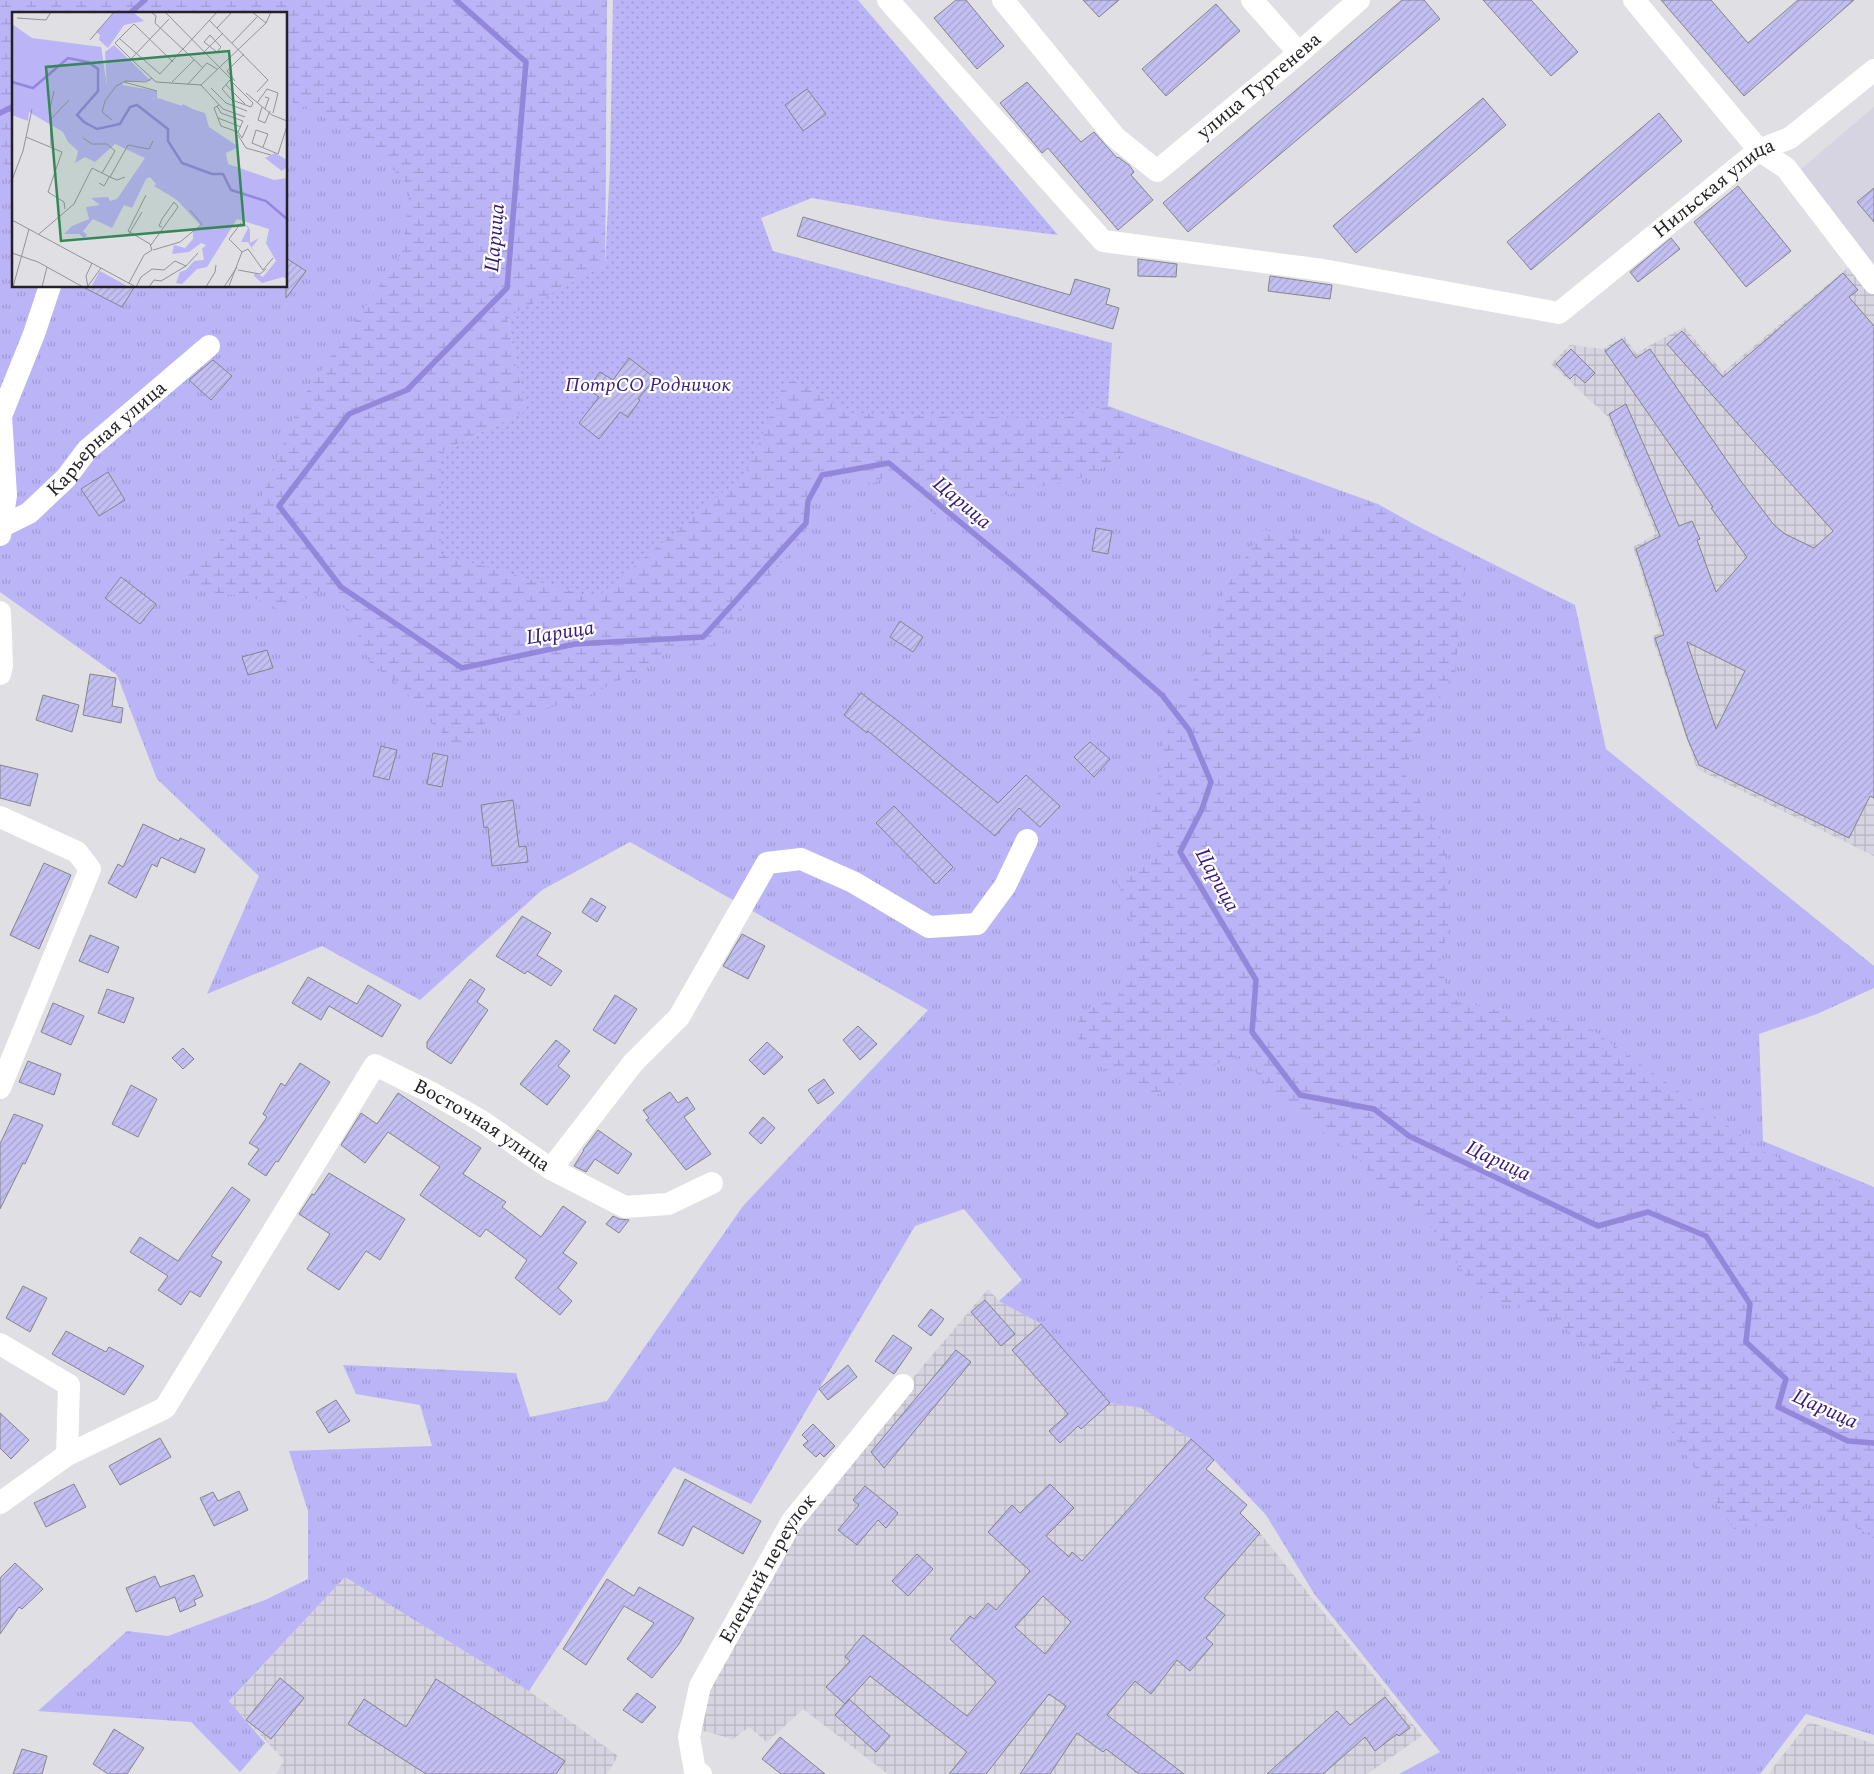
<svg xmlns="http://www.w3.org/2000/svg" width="1874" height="1774" font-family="Spectral,serif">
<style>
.built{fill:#d5d4e0}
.industrial{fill:url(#industrial-grid)}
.grass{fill:url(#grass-tufts);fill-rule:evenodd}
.wetland{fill:url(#wetland-marsh)}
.garden{fill:url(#garden-dots)}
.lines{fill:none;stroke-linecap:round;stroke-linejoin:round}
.stream{stroke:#9387da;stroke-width:5.5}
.building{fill:url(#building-hatch);stroke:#848488;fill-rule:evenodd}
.minor{stroke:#fff;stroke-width:22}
.labels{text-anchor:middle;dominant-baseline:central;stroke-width:4.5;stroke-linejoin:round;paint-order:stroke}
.street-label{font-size:20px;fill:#222224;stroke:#fff}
.park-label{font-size:20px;font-style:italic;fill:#3d2181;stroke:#fff}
.water-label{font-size:21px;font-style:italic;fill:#37197a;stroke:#fff}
.inset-river{fill:none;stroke:#9387da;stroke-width:2.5}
.inset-road{fill:none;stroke:#939397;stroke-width:1}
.view{fill:#358759;fill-opacity:0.15;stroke:#358759;stroke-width:2.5}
.inset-edge{fill:none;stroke:#222224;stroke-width:2.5}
</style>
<defs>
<pattern id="industrial-grid" width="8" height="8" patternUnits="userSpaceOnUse" patternTransform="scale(1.25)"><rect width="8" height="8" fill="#d5d4e0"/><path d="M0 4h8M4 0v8" fill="none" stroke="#b7b6c0"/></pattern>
<pattern id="grass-tufts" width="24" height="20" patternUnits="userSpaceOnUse" patternTransform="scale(1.25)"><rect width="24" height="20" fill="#bbb4f7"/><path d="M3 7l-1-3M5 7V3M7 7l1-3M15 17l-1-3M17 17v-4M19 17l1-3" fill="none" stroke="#a09ad4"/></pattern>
<pattern id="wetland-marsh" width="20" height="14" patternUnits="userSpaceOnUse" patternTransform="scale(1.25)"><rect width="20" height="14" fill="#bbb4f7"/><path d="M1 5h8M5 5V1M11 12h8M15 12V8" fill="none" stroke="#a09ad4"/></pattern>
<pattern id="garden-dots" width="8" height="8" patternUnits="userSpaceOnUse" patternTransform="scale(1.25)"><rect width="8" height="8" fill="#bbb4f7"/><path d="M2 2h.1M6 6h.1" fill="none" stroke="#a09ad4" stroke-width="1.8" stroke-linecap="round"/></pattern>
<pattern id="building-hatch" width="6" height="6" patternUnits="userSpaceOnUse" patternTransform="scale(1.25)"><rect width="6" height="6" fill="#c4bff2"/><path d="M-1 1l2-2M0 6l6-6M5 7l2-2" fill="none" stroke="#a8a4cf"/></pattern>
</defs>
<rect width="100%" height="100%" fill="#dfdfe4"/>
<path class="built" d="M1874,107V265L1800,170Z"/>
<path class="industrial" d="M1851,265L1874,291V856L1697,769L1652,637L1660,632L1633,547L1656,534L1607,416L1551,364L1570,345L1603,349L1624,336L1636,353L1684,327L1723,372Z
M988,1289L999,1301L1041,1324L1110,1403L1141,1408L1191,1439L1214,1460L1206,1469L1247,1505L1240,1513L1260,1533L1422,1736L1367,1774H888L803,1709L767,1742L749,1727L733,1739L696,1729L706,1684L797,1523L907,1385Z
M345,1577L529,1691L618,1756L607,1774H276L284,1760L229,1702Z
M1809,1722L1874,1744V1774H1768Z"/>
<path class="grass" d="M0,0H606L605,265L507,318L526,411L441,452L787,377L1057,419L1108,406L1361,498L1575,605L1606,749L1874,966V988L1817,1014L1759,1034L1763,1141L1874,1187V1735L1806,1714L1760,1774H1399L1440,1752L1315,1595L1266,1515L1214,1460L1191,1439L1141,1408L1110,1403L1041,1324L999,1301L1022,1280L964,1209L915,1226L751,1504L674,1467L529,1691L345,1577L229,1701L265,1743L240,1772L191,1722L38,1711L127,1631L168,1636L265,1600L308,1579V1511L289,1451L432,1446L420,1405L356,1394L343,1365L516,1373L530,1417L607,1401L743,1206L928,1010L630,842L542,890L420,1000L322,946L207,994L259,876L157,779L117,675L0,592ZM14,14H286V286H14Z"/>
<path class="wetland" d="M0,0H607L605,265L507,318L526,411L441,452L745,474L787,377L852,413L1057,419L1108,406L1162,428L1089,476L966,504L938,518L890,474L869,485L858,473L829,478L821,482L810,508L809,523L803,537L712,645L677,646L644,668L584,698L525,714L489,717L477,736L454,744L429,721L401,686L370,663L348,612L324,589L283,611L249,596L218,594L182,577L260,501L301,400L402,253L410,187L360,135L286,99V14H14V169L0,162Z
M1361,498L1378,504L1442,540L1464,564L1456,670L1413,746L1405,774L1445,846L1449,921L1440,964L1450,999L1525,1017L1585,1025L1766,1153L1874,1195V1538L1809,1501L1783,1523L1734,1529L1646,1393L1549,1315L1482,1299L1425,1218L1386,1195L1356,1156L1293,1111L1240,1056L1208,1067L1152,1098L1101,1067L1074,1033L1082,1011L1117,998L1140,942L1116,879L1148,865L1162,836L1146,825L1156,803L1164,739L1197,673L1225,589L1263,530C1291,535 1330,544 1355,526C1360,522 1363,515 1366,510Z"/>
<path class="garden" d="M613,0H858L1058,235L945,221L812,198L761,218L773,251L1112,343L1108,406L1057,419L852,413L787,377L745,474L596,598L441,554V452L526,411L507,317L605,265L610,167Z"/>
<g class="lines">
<path class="stream" d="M456,0L526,62L507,288L407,390L349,414L279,506L341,587L462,668L575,644L703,637L806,523L808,501L822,475L889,463L1019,571L1162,695L1189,730L1211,782L1202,809L1180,852L1256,980L1252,1032L1300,1095L1374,1109L1409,1136L1598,1226L1648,1212L1706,1236L1750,1304L1746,1342L1786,1379L1778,1407L1848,1441L1874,1443
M129,14L145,0
M0,113L14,106"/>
</g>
<path class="building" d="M956,0H966L1004,46L977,69L934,18Z
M1083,0H1119L1099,17Z
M1402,0H1424L1440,19L1188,232L1163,203Z
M1483,0H1531L1578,52L1551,76Z
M1661,0H1711L1748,43L1798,0H1854L1744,96Z
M1216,4L1240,31L1166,96L1142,69Z
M1027,82L1081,142L1094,132L1117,158L1118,157L1129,165L1134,172L1131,175L1153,200L1118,230L1048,148L1042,153L1000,103Z
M807,89L826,114L803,131L785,105Z
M1483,98L1506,125L1356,253L1333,226Z
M1659,113L1682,141L1531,270L1507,242Z
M1738,186L1791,251L1746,287L1694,222Z
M1874,188V222L1857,202Z
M803,217L1070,295L1075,279L1110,289L1106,304L1119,308L1113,329L797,236Z
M1671,238L1680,249L1638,282L1630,272Z
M286,258L306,271L286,298Z
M1138,259L1177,264L1176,277L1138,276Z
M1843,273L1858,290L1849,297L1874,326V798L1870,796L1849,838L1699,765L1688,740L1655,638L1664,635L1636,549L1660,536L1609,414L1626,404L1679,526L1692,521L1700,539L1697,540L1716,592L1747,557L1711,508L1713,507L1605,351L1622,339L1636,358L1650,349L1743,484L1774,525L1785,534L1814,548L1833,531L1667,344L1682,331L1723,377ZM1687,642L1745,671L1716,729Z
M1270,276L1332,285L1330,299L1268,291Z
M81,286H135L122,307Z
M1571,349L1595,373L1585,383L1575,374L1570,379L1556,364Z
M629,358L655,378L638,399L640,400L628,417L620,412L599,439L579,423L599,397L588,389L600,372L613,380Z
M213,360L232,376L211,400L189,380Z
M108,472L125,500L99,516L81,489Z
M1096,528L1112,531L1108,554L1092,551Z
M121,577L156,604L140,624L105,598Z
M900,621L923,637L913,652L890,637Z
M267,650L273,668L248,675L242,657Z
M90,674L116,678L112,706L123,708L121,723L83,715Z
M861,693L902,724L998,803L1026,775L1060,806L1040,827L1019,808L995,836L868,731L867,733L844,715Z
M43,695L79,705L72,732L36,720Z
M1090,742L1110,759L1094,777L1074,757Z
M381,746L397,750L389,780L373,776Z
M433,753L448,756L442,787L427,784Z
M0,765L38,774L30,806L0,798Z
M513,800L519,847L526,846L528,862L492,866L488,827L484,828L481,805Z
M894,806L953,867L936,884L876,823Z
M143,824L179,841L180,838L205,849L195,873L161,857L157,867L152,864L136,898L108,883L118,864L123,867Z
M44,863L71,875L39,949L10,935Z
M591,898L606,907L597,922L582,912Z
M522,916L551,933L537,955L562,971L551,986L527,971L525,974L496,956Z
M742,934L765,946L748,979L723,966Z
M90,935L119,947L108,973L79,961Z
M308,977L357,1004L368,985L401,1005L382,1037L329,1006L321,1020L292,1003Z
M470,979L485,989L477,1002L488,1010L451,1064L427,1048V1042Z
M107,989L134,998L124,1023L98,1013Z
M615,995L637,1009L615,1044L593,1030Z
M53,1003L84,1016L71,1045L41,1032Z
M858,1026L877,1044L860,1060L843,1040Z
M556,1040L570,1051L558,1066L570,1076L547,1105L520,1084Z
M767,1042L783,1057L764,1075L749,1060Z
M183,1048L194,1059L183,1069L172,1058Z
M28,1061L61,1074L54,1095L19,1082Z
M300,1063L330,1082L278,1162L276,1161L266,1176L248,1164L259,1149L249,1143L267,1117L263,1114L281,1083L285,1086Z
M824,1079L834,1093L818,1104L808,1090Z
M131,1085L157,1099L138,1137L112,1124Z
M670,1092L678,1103L687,1097L695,1109L684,1117L711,1154L686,1170L646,1120L649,1118L643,1110Z
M398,1093L481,1148L463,1174L506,1202L502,1207L541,1237L563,1206L586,1222L563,1253L577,1263L558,1288L572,1301L560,1315L515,1278L527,1260L486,1229L480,1237L420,1195L440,1167L388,1132L365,1163L341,1145L361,1113L377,1124Z
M14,1114L43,1125L25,1164L23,1163L0,1209V1144Z
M763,1117L775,1128L761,1144L749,1133Z
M598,1130L632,1154L618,1174L595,1159L586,1172L574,1166L584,1150H583Z
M329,1173L405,1219L380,1260L366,1251L339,1290L307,1269L330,1234L299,1214L312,1194L314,1195Z
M232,1187L250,1200L211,1256L222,1262L200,1297L190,1291L181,1305L158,1290L168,1276L130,1252L140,1237L178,1261Z
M613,1216L619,1219L629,1220L619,1233L606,1224Z
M23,1286L47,1298L30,1332L6,1318Z
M985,1300L1015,1334L1001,1346L971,1312Z
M931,1309L944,1319L931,1336L918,1326Z
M1041,1324L1110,1403L1081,1429L1078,1426L1060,1443L1049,1431L1068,1414L1012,1350Z
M66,1331L106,1352L109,1347L144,1366L124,1395L52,1354Z
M893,1335L912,1348L894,1374L875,1361Z
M956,1350L971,1362L884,1468L871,1452Z
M848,1365L857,1377L828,1400L819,1389Z
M336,1400L350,1421L329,1433L316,1412Z
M0,1413L29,1440L11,1459L0,1448Z
M813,1424L835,1446L824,1457L820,1453L816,1457L803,1445L808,1441L802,1435Z
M160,1438L171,1457L120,1485L109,1466Z
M1191,1439L1214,1460L1206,1469L1247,1505L1240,1513L1260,1533L1204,1598L1225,1615L1206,1638L1213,1644L1190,1671L1177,1660L1151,1694L1135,1681L1107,1715L1184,1774H1139L1106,1749L1103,1752L1077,1733L1050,1774H1020L1066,1706L1049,1694L986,1774H949L967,1752L870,1676L845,1704L826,1687L850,1661L845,1657L863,1635L967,1716L996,1682L950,1639L970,1616L974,1619L988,1603L996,1610L1030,1571L988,1532L1012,1505L1020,1513L1050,1484L1074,1508L1046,1536L1069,1557L1072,1552L1082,1561ZM1043,1596L1071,1622L1045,1654L1015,1627Z
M685,1479L761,1521L743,1554L693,1526L683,1546L658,1533Z
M74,1484L86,1507L46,1527L34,1503Z
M865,1486L898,1513L886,1528L878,1520L857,1545L838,1530L859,1505L853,1500Z
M239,1491L248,1510L214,1526L200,1498L213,1492L218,1501Z
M917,1554L933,1569L908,1596L892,1581Z
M15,1563L43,1589L22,1609L19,1607L0,1634V1578Z
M194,1575L203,1596L194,1600L196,1605L180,1612L175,1597L136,1612L126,1588L155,1576L160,1587Z
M607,1579L634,1596L639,1587L694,1618L679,1644L652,1678L627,1659L654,1623L624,1606L586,1665L563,1649Z
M280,1678L304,1698L271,1739L246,1720Z
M436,1679L565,1761L556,1774H426L348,1724L364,1699L406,1727Z
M637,1693L656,1707L642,1723L623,1710Z
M1385,1697L1410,1728L1399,1736L1397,1734L1375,1751L1365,1737L1323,1774H1267L1337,1711L1350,1725Z
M849,1699L890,1736L876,1752L835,1715Z
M114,1729L144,1748L127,1774H108L93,1764Z
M780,1737L825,1774H781L762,1759Z
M22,1749L47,1756L42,1774H13Z"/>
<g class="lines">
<g class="minor">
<path id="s1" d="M888,0L1103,241L1323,270L1559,313L1759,150L1790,138L1874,70"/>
<path id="s2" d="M1003,0L1115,137L1157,171L1299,53L1359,0"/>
<path d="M1252,0L1299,53"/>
<path d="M1634,0L1759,150L1786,168L1874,283"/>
<path id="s3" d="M1,527L29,513L66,478L87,450L209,346"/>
<path d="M0,535L6,495L1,416L34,334L50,286"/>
<path d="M0,612L2,665L0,674"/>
<path d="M0,817L77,852L90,869L0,1088"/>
<path d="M551,1169L625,1207L668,1204L712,1183"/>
<path d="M0,1344L69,1385L67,1455"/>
<path id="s4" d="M0,1503L67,1455L165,1408L375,1065L432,1093L480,1120L551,1169L633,1063L679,1017L767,863L801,859L853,882L929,927L977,924L1005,886L1027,840"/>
<path id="s5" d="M701,1774L695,1771L689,1737L700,1686L792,1521L903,1385"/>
</g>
</g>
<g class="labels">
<g class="street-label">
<text stroke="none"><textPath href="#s2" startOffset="364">улица Тургенева</textPath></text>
<text stroke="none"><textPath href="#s1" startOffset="984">Нильская улица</textPath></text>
<text stroke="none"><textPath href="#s3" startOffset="139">Карьерная улица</textPath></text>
<text stroke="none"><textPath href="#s4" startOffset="716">Восточная улица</textPath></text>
<text stroke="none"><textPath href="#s5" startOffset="229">Елецкий переулок</textPath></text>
</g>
<g class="park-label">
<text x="648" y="385">ПотрСО Родничок</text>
</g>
<g class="water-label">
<text transform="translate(495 238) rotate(-85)">Царица</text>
<text transform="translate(962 503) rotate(40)">Царица</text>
<text transform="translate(560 633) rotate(-9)">Царица</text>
<text transform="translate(1217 880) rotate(61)">Царица</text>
<text transform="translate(1498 1161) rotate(25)">Царица</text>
<text transform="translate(1825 1409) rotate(24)">Царица</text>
</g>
</g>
<g transform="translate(12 12)">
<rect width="275" height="275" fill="#dfdfe4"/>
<path d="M0,12L20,26L89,35L95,76L111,95L145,86L193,101L197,115L227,135L214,141L216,152L262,168L275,166V267L271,265L250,271L242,264L243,261L251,265L264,249L254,231L257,217L225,207L195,255L185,257L170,272L164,271L168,260L174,258L182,249L192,248L190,237L194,233L189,231L177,240L160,242L162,233L173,236L181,227V219L189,214L165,188L142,174L144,172L138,165L134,167L120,196L112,193L100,216L81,207L71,219L75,223L72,226L67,222H52L60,214L77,207L74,195L88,193L79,186L96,185L98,189L105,187L133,146L103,132L83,150L73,145L63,151L66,139L56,130L51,120L17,100L16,109L0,103ZM263,141L275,148V155L270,159L253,146ZM88,259L117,275H79Z" fill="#bbb4f7"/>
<path d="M102,0L122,1L132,9L112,13L96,36L87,28L88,23L84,20ZM232,212L236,214L238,218V231L247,226L240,235L243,241L236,230H229L236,216Z" fill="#bbb4f7"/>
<path d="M44,31L51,33L56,41L72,35H89L95,76L114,86L151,87L130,98L119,95L109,112L85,124L71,110H57L75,77V70L70,66L53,59L40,73L32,70L25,76L27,80L10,93L0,88V46L14,63ZM171,92L182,98L178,119L184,141L197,142L216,153L262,169L275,166V222L266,215L270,210L255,199L251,202L239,192L223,187L216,190L206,177L190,170L164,148L156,153L147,147L153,138L150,132L154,127L158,103L162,96H169Z" fill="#bbb4f7"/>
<path d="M102,33L139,69L110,70L111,73L145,79V86L121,89L114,86L111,95L97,109L82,106L81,96L89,91L86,82L95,76L93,40Z" fill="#bbb4f7"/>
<path class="inset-river" d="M0,70L21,76L56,46L76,50L86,57V79L65,103L72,110L85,117L108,112L118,95L125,93L156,117V129L170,151L200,162H211L219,178L254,189L275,207"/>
<path class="inset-road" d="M139,0L144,4L143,11L191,56M153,0L219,67L218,68L210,77L220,88L239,95L241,91L218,68M240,0L254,11M5,6L34,8L39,0M157,7L119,47L144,70L189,73L211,97L233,105M197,8L256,68L245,80M205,16L220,0M198,23L209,35L205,40L192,30ZM108,27L148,62L205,0M78,28L102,0M220,31L245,5M192,40L211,21M119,47L103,31L122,12L161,50M223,69L215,59L232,42M112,70L145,79M160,70L182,48M176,72L195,51L205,57M189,73L254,11L259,0M214,73L233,92M199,76L214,91L235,99M234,81L260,103L275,109M245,91L255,77L266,81L261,101M207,93L202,96L209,114L226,120L230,126L236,113M205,94L209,101L231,109L226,120M250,95L246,108L253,111L258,99M253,97L257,86L253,85M206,106L229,115M39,107L57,88M100,108L90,100L93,89L104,74L114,69L134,70L140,66M226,123L234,136L259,143M14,125L50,140L36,180L52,190L53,197M71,126L80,132H95L103,139L90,161M39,134L38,96L42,79M251,135L256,122L244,118L240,131L266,142L275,114M98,165L105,168L113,165M0,168L11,139L20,97M87,171L92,174L97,165M0,208L124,275M27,222L62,192L80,156L98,165L116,133L137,137L141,129M117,222L130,200M139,233L166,195L162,190L150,207L147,214L150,215M141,238L168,230L190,212L178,198M230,240L236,237L251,258L261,246M0,241L26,250L71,275M174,254L186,241M226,258L248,262L254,257M117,271L132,243L140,238L138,232L116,219L134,183M76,274L89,256M217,274L230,240L217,227L229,211M1,275L17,217M30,275L35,255M76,275L74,264L80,251M124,275L129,265L140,257L152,258L163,249L174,254L149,269L142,268L137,275M194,275L203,260L204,253M212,275L225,255"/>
<path class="view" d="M217,39L232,213L49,229L34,55Z"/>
<rect width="275" height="275" class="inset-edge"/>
</g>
</svg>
